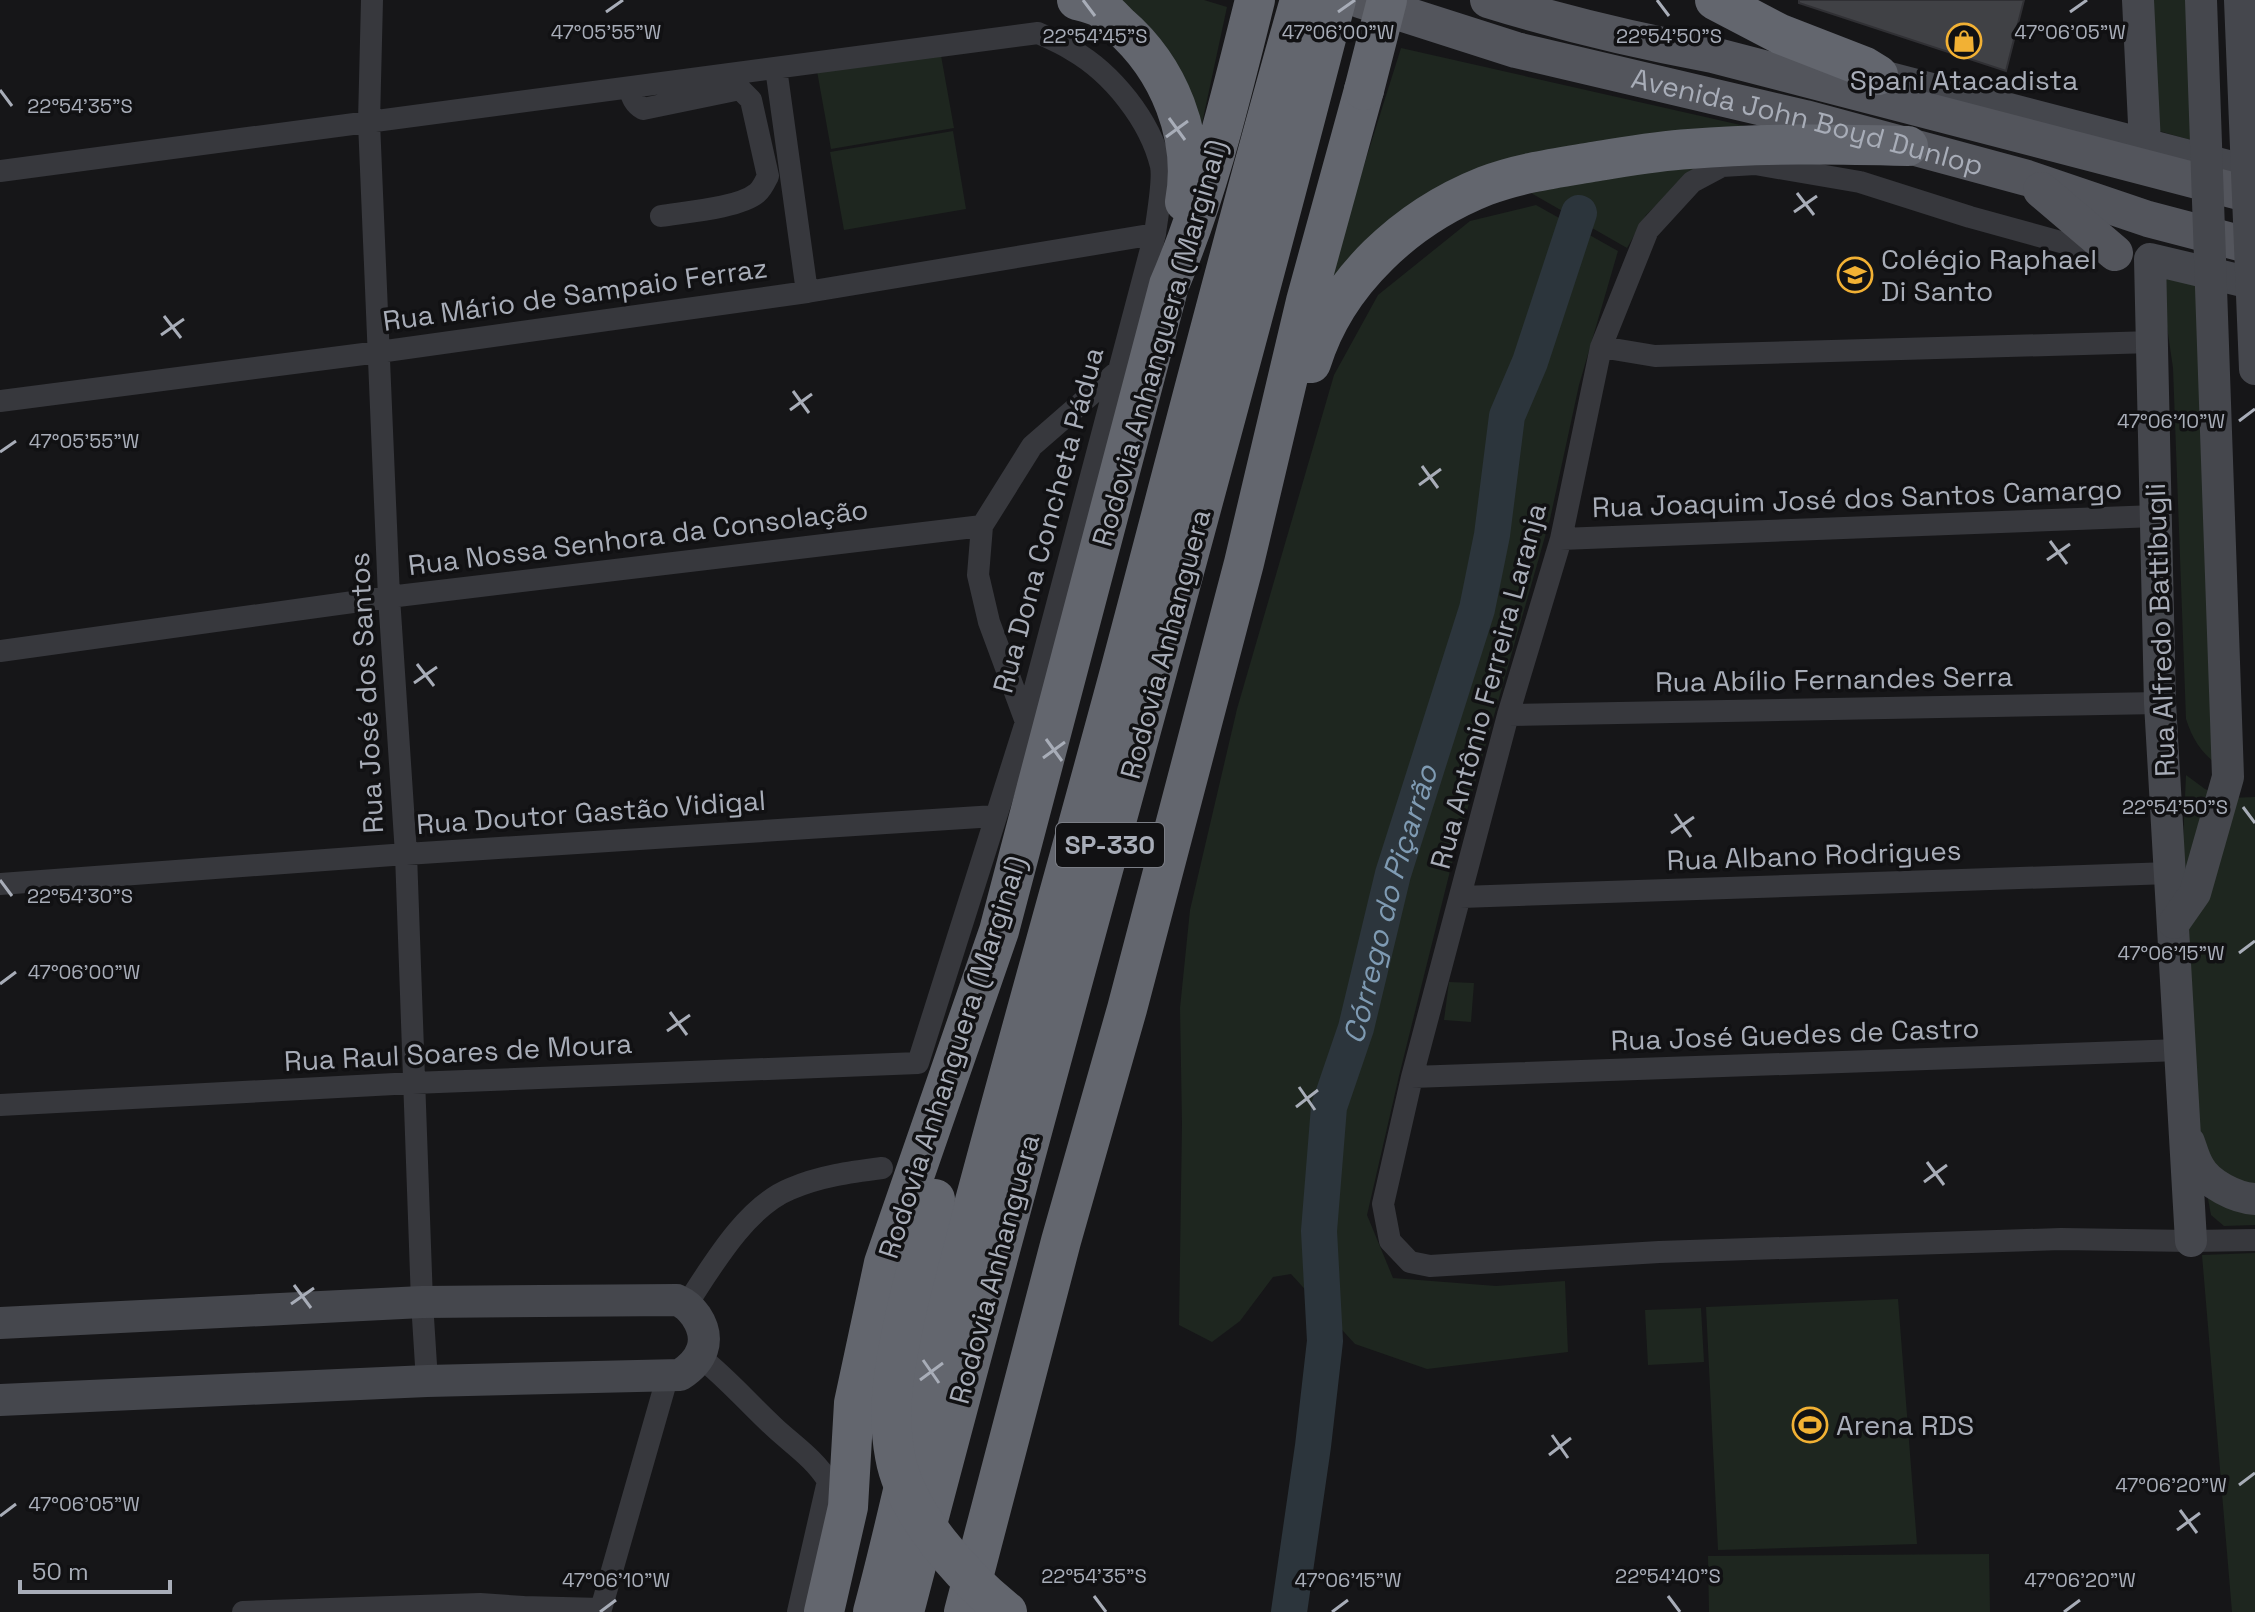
<svg xmlns="http://www.w3.org/2000/svg" width="2255" height="1612" font-family="'Space Grotesk',sans-serif">
<style>
.green{fill:#1e261f}
.lines{fill:none;stroke-linecap:round;stroke-linejoin:round}
.river{stroke:#2c353c;stroke-width:36}
.building{fill:#404145;stroke:#303034;stroke-width:2}
.street{stroke:#37383d;stroke-width:22}
.secondary{stroke:#45474d;stroke-width:32}
.primary{stroke:#53555c;stroke-width:36}
.highway{stroke:#63666e;stroke-width:40}
.secondary-bridge{stroke:#45474d;stroke-width:32}
.highway-bridge{stroke:#63666e;stroke-width:40}
.ticks{fill:none;stroke:#a8adb8;stroke-width:3}
.labels{text-anchor:middle;dominant-baseline:central;stroke-width:7;stroke-linejoin:round;paint-order:stroke}
.shield{fill:#111113;stroke:#7b7e86;stroke-width:2}
.shield-label{font-size:26px;font-weight:bold;fill:#a8adb8}
.poi-label{font-size:28px;fill:#a8adb8;stroke:#111113;text-anchor:start}
.street-label{font-size:28px;fill:#a8adb8;stroke:#111113}
.water-label{font-size:30px;font-style:italic;fill:#7f9bb3;stroke:#111113}
.ticks-label{font-size:20px;text-anchor:middle;fill:#a8adb8;stroke:#111113;stroke-width:7;stroke-linejoin:round;paint-order:stroke}
</style>
<rect width="100%" height="100%" fill="#161618"/>
<path class="green" d="M1095,0H1204L1227,7L1198,142Z
M2151,0H2196L2201,143L2159,131Z
M1401,48L1776,133L1508,172L1325,289Z
M940,50L954,128L831,149L817,71Z
M953,131L966,209L844,230L830,152Z
M1705,159L1646,215L1627,248L1531,193Z
M1536,205L1618,251L1579,385L1550,519L1451,867L1399,1076L1367,1215L1393,1278L1496,1286L1565,1281L1568,1352L1427,1369L1355,1344L1291,1274L1273,1277L1240,1321L1212,1342L1179,1325L1182,1124L1180,1008L1190,910L1237,709L1334,375L1378,295L1470,221Z
M2161,269L2206,285L2222,768C2203,755 2193,741 2186,719L2173,368L2165,313Z
M2186,775L2205,789L2218,795L2180,908Z
M2255,797V1194L2202,1162L2181,924L2229,798Z
M1449,982L1474,983L1471,1022L1444,1020Z
M2205,1183L2255,1203V1225L2224,1226L2211,1215Z
M2255,1253V1612H2232L2202,1255Z
M1898,1299L1917,1544L1718,1550L1706,1307Z
M1701,1308L1704,1362L1648,1365L1645,1310Z
M1989,1554L1990,1612H1709L1708,1556Z"/>
<g class="lines">
<path class="river" id="s1" d="M1289,1612L1313,1446L1325,1341L1319,1231L1329,1107L1356,1028L1393,874L1477,609L1492,535L1507,416L1530,362L1579,213"/>
</g>
<path class="building" d="M1799,0H2024L2006,71L1799,3Z"/>
<g class="lines">
<path class="street" d="M372,0L369,122L389,597L406,854L422,1302L427,1381
M776,68L807,292
M629,88C632,97 634,104 643,109L740,89L751,100L768,176C765,182 762,189 757,193C739,208 686,212 661,216
M0,171L1038,33C1049,38 1061,43 1072,50C1112,73 1150,120 1161,166C1164,181 1157,217 1155,234L1026,722L918,1063L413,1083L0,1105
M2106,251L2068,244L1970,217L1860,182L1755,164L1722,166L1692,182L1648,230L1601,347L1561,539L1508,715L1412,1077L1383,1204L1390,1241L1410,1262L1430,1266L1659,1252L2061,1239L2191,1241L2255,1240
M1601,347L1655,356L2153,342
M0,401L379,352L807,292L1155,234
M982,526L978,575L989,622L1026,722
M1561,539L2155,516
M0,651L389,597L982,526L1032,446L1118,371
M1508,715L2160,703
M0,884L406,854L995,816
M1461,897L2170,873
M1412,1077L2180,1050
M687,1304C712,1266 746,1207 790,1189C820,1176 851,1172 882,1168
M700,1357C727,1378 749,1404 774,1427C792,1444 815,1459 828,1481L798,1612
M243,1612L480,1604L523,1607
M521,1612L523,1607L601,1609L668,1375"/>
<path class="secondary" d="M2138,0L2145,144
M1878,75L2255,173
M2189,1142C2192,1150 2194,1159 2199,1167C2208,1184 2236,1198 2255,1199
M2191,1241L2160,703L2150,259L2255,284
M0,1323L422,1302L677,1300C686,1304 690,1308 696,1316C712,1340 702,1361 680,1375L427,1381L0,1400"/>
<g class="primary">
<path id="s2" d="M1360,0L1516,50L1805,118L2027,178L2148,219L2255,247"/>
<path d="M1488,0C1562,23 1637,41 1713,55L2255,196"/>
<path d="M2041,190L2115,253"/>
</g>
<path class="highway" d="M1077,0C1085,2 1094,4 1101,8C1107,12 1113,19 1119,25C1169,68 1197,137 1185,202
M1715,0L1780,34L1865,67L1878,75
M1311,363C1336,281 1407,217 1485,186C1519,173 1556,168 1592,162C1624,157 1656,151 1689,149C1762,143 1835,144 1908,146
M824,1612L848,1507L854,1403L884,1263L999,931L1169,285C1208,194 1231,96 1255,0
M873,1612C900,1512 920,1411 946,1311C1002,1094 1064,880 1122,664C1181,442 1237,220 1300,0
M904,1612C1044,1073 1197,539 1336,0
M964,1612L1061,1241L1127,1009L1244,563L1306,301L1364,90"/>
<path class="secondary-bridge" d="M2240,0L2255,369
M2174,923L2195,893L2228,777L2201,0"/>
<path class="highway-bridge" d="M1364,90L1387,0
M935,1199C925,1238 914,1277 905,1317C895,1364 886,1409 895,1456C905,1513 963,1577 1007,1612"/>
</g>
<path class="ticks" d="M1083,0L1095,16M1657,0L1669,16M606,12L623,0M1338,12L1355,0M2070,12L2087,0M0,90L12,106M1169,118L1185,140M1166,137L1188,121M1797,193L1814,215M1794,212L1817,196M164,316L181,338M161,335L184,319M793,391L809,413M790,410L812,394M2239,421L2255,409M0,452L16,441M1422,466L1438,488M1419,485L1441,469M2050,541L2067,564M2047,560L2070,544M417,664L434,686M414,683L437,667M1046,739L1062,761M1043,758L1065,742M2243,807L2255,823M1675,814L1691,837M1671,833L1694,817M0,880L12,896M2239,953L2255,941M0,984L16,972M670,1012L687,1035M667,1031L690,1015M1299,1087L1315,1110M1296,1107L1318,1090M1927,1162L1944,1185M1924,1182L1947,1165M294,1285L311,1308M291,1304L314,1288M923,1360L939,1383M920,1380L943,1363M1552,1435L1568,1458M1549,1455L1571,1438M2239,1485L2255,1473M2180,1510L2197,1533M0,1516L16,1504M2177,1530L2200,1513M1094,1596L1106,1612M1668,1596L1680,1612M600,1612L616,1600M1332,1612L1348,1600M2064,1612L2080,1600"/>
<defs>
<g id="shop-ring" transform="scale(1.8)"><circle r="9.5" fill="#111113" stroke="#f2b134" stroke-width="1.5"/><path d="M-5-2.5h2.3a2.7 3.5 0 0 1 5.4 0H5L5.5 6h-11ZM-1.5-2.5h3a1.5 2.3 0 0 0-3 0Z" fill="#f2b134"/></g>
<g id="school-ring" transform="scale(1.8)"><circle r="9.5" fill="#111113" stroke="#f2b134" stroke-width="1.5"/><path d="M0-5L7-2L0 1L-7-2ZM-4 1L0 2.5L4 1V4Q0 6-4 4Z" fill="#f2b134"/></g>
<g id="stadium-ring" transform="scale(1.8)"><circle r="9.5" fill="#111113" stroke="#f2b134" stroke-width="1.5"/><path d="M0-5a6.5 5 0 1 0 0 10a6.5 5 0 1 0 0-10ZM-3.5-1.8h7v3.6h-7Z" fill="#f2b134"/></g>
</defs>
<g fill-rule="evenodd">
<use href="#shop-ring" x="1964" y="41"/>
<use href="#school-ring" x="1855" y="275"/>
<use href="#stadium-ring" x="1810" y="1425"/>
</g>
<g class="labels">
<rect class="shield" x="1056" y="823" width="108" height="44" rx="6"/>
<g class="shield-label">
<text x="1110" y="845">SP-330</text>
</g>
<g class="poi-label">
<text x="1964" y="80" text-anchor="middle">Spani Atacadista</text>
<text x="1881" y="259">Colégio Raphael<tspan x="1881" dy="32">Di Santo</tspan></text>
<text x="1836" y="1425">Arena RDS</text>
</g>
<g class="street-label">
<text stroke="none"><textPath href="#s2" startOffset="464">Avenida John Boyd Dunlop</textPath></text>
<text transform="translate(575 294) rotate(-8)">Rua Mário de Sampaio Ferraz</text>
<text transform="translate(1159 343) rotate(-74)">Rodovia Anhanguera (Marginal)</text>
<text transform="translate(1857 498) rotate(-2)">Rua Joaquim José dos Santos Camargo</text>
<text transform="translate(1048 520) rotate(-75)">Rua Dona Concheta Pádua</text>
<text transform="translate(638 537) rotate(-7)">Rua Nossa Senhora da Consolação</text>
<text transform="translate(2160 630) rotate(-92)">Rua Alfredo Battibugli</text>
<text transform="translate(1165 644) rotate(-75)">Rodovia Anhanguera</text>
<text transform="translate(1834 679) rotate(-1)">Rua Abílio Fernandes Serra</text>
<text transform="translate(1488 686) rotate(-75)">Rua Antônio Ferreira Laranja</text>
<text transform="translate(366 693) rotate(-93)">Rua José dos Santos</text>
<text transform="translate(591 812) rotate(-4)">Rua Doutor Gastão Vidigal</text>
<text transform="translate(1814 855) rotate(-2)">Rua Albano Rodrigues</text>
<text transform="translate(1795 1034) rotate(-2)">Rua José Guedes de Castro</text>
<text transform="translate(458 1052) rotate(-3)">Rua Raul Soares de Moura</text>
<text transform="translate(952 1057) rotate(-72)">Rodovia Anhanguera (Marginal)</text>
<text transform="translate(994 1269) rotate(-75)">Rodovia Anhanguera</text>
</g>
<g class="water-label">
<text stroke="none"><textPath href="#s1" startOffset="720">Córrego do Piçarrão</textPath></text>
</g>
</g>
<g class="ticks-label">
<text x="606" y="39">47°05'55"W</text>
<text x="1338" y="39">47°06'00"W</text>
<text x="2070" y="39">47°06'05"W</text>
<text x="1095" y="43">22°54'45"S</text>
<text x="1669" y="43">22°54'50"S</text>
<text x="80" y="113">22°54'35"S</text>
<text x="2171" y="428">47°06'10"W</text>
<text x="84" y="448">47°05'55"W</text>
<text x="2175" y="814">22°54'50"S</text>
<text x="80" y="903">22°54'30"S</text>
<text x="2171" y="960">47°06'15"W</text>
<text x="84" y="979">47°06'00"W</text>
<text x="2171" y="1492">47°06'20"W</text>
<text x="84" y="1511">47°06'05"W</text>
<text x="1094" y="1583">22°54'35"S</text>
<text x="1668" y="1583">22°54'40"S</text>
<text x="616" y="1587">47°06'10"W</text>
<text x="1348" y="1587">47°06'15"W</text>
<text x="2080" y="1587">47°06'20"W</text>
</g>
<path d="M20 1580v12h150v-12" fill="none" stroke="#a8adb8" stroke-width="4"/>
<text x="32" y="1580" font-size="24" fill="#a8adb8" stroke="#111113" stroke-width="6" paint-order="stroke">50 m</text>
</svg>
